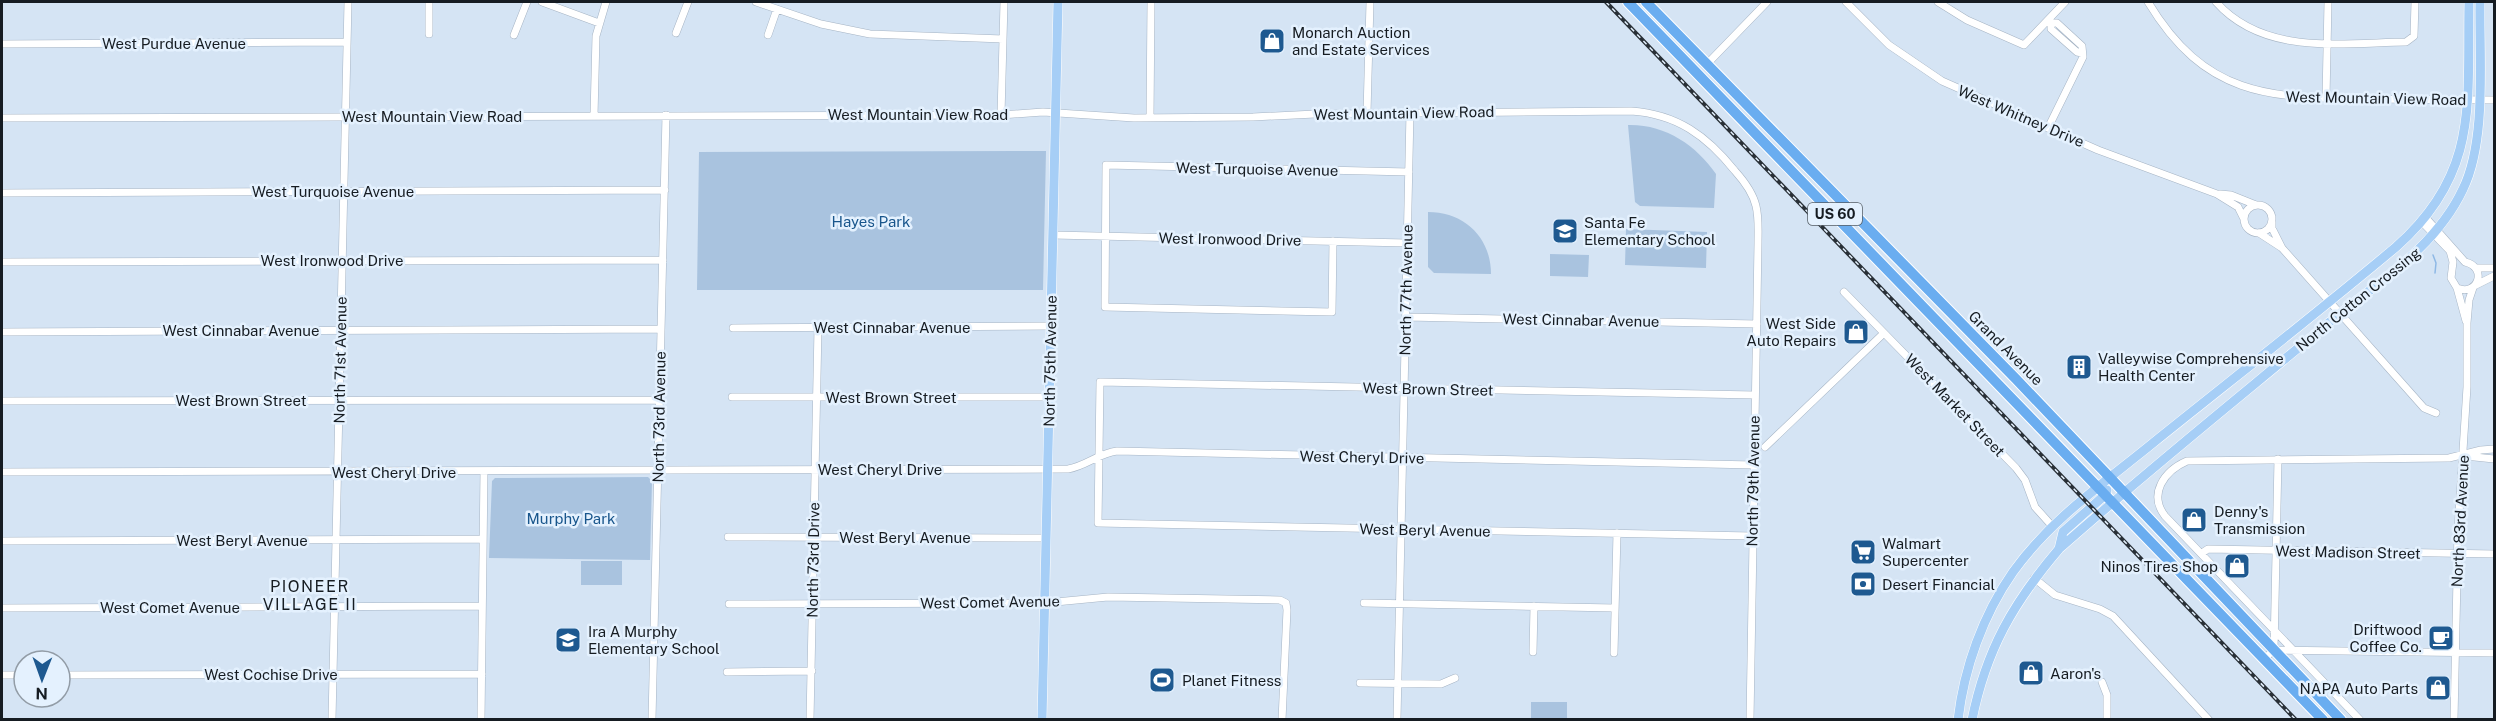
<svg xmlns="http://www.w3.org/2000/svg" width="2496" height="721" font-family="'Public Sans',sans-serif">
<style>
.green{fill:#a9c3df}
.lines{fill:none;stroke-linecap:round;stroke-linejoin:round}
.stream{stroke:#8eb8e5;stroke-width:1.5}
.minor-casing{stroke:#a6b4c4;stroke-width:8}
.major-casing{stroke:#fff;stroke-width:10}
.highway-casing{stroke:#fff;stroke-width:12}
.minor{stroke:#fff;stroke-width:7}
.major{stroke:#a6cef6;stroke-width:9}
.highway{stroke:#6aadf0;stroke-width:10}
.rail-casing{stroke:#293037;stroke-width:4}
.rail{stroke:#e4f1fe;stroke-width:1.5;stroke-dasharray:4.5;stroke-linecap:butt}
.labels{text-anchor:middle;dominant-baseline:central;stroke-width:5;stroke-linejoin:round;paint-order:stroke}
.shield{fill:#e4f1fe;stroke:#545c64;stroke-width:1.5}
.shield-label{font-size:14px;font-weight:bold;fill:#161c22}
.poi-label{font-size:15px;fill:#161c22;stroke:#e4f1fe;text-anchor:start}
.street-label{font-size:15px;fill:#161c22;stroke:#e4f1fe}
.park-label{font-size:15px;fill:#19568c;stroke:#e4f1fe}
.neighbourhood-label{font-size:16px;letter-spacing:1.5px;fill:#161c22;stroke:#e4f1fe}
</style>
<rect width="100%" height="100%" fill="#d5e4f4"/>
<path class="green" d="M1628,125C1665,124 1696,145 1716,174L1714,208L1640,206L1635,202Z
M1046,151L1043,290H697L699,152Z
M1428,212C1464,212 1491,237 1491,274L1434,273L1428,267Z
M1626,229L1707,232L1706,268L1625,265Z
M1550,254L1589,255L1588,277L1550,276Z
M648,477L652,481L650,560L489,558L492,481L495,478Z
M581,561H622V585H581Z
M1531,702H1567V719H1531Z"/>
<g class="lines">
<path class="stream" d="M2433,255L2436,263L2435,273"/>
<g class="minor-casing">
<path id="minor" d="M542,2L599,23
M756,2L821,24L870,34L1003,39
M1846,2L1889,45L1942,81L2098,150L2217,194L2238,207L2244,219
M1938,2L1967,20L2024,45L2065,2
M2148,2C2205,96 2267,98 2367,99C2409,99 2452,100 2494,100
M2216,2C2264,56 2342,43 2406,42L2414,36L2415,2
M676,33L688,2
M429,34V2
M514,35L527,2
M768,35L777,9
M2,44L347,42
M1707,64L1767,2
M2326,98L2328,2
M1367,113L1370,2
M1001,115L1004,2
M594,116L596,36L606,2
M2,118L1001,115L1043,112L1134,118L1253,117L1315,114L1631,111C1677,114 1707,136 1735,171C1744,181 1753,193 1756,206C1759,218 1758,231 1758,243L1750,720
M1150,118L1151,2
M2048,128L2083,57L2082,46L2057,23H2051V29L2077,52L2082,53
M2,193L665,190
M2220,194L2231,195L2256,205
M2244 219a14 14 0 1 1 28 0a14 14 0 1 1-28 0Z
M2426,218L2465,262C2488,267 2478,297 2457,288
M2272,222V228L2282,248L2424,408L2436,413
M2422,222L2450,251L2453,262L2451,278L2457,288L2466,321
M2259,233L2282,248
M1053,235L1407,243
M1333,241L1332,312L1105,307L1106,165L1409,172
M2,262L663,260
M2476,268H2494
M2476,285L2494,276
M1844,292L2016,468L2025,480L2035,507L2053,527
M1406,317L1757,324
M733,328L1051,326
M2,332L661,329
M732,397H1050
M2,401L660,400
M1765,447L1884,333
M2465,456L2494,459
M2,472L1068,469C1086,466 1099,453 1117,451L1754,465
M1752,536L1098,523L1100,382L1755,395
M728,537L1046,538
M2,541L483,539
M2202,553L2208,549L2494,554
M2034,578L2055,595L2100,609L2113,616L2209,720
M1364,603L1615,608
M729,604L1045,603L1108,597L1280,600L1286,603L1287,610L1282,720
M2,608L482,606
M2274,650L2278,459
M1533,652L1534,606
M1614,653L1617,533
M2264,659L2274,650L2494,653
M727,672L812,671
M2,675H24
M60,675L482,674
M2102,682L2107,695V720
M1360,683L1441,684L1455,678
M332,720L348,2
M481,720L484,471
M652,720L666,115
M810,720L818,328
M1397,720L1410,112
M2360,720L2165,516C2148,494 2164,471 2187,461L2449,458L2481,450L2494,449
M2454,720L2458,530L2467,387V323L2469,300L2473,288"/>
</g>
<g class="major-casing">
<path id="major" d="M2059,549L2063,532L2105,495L2107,490
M1042,720L1058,2
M1958,720C1964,668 1983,615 2013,572C2050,520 2104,483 2153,443C2234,378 2316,314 2396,247C2480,173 2467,103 2469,2
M1972,720C1986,650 2013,603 2059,549C2146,472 2237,399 2326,325C2375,284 2435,249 2463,189C2487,140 2479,57 2480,2"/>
</g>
<g class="highway-casing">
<path id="highway" d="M1628,2L2323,720
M1646,2L2016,379L2341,720"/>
</g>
<use href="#minor" class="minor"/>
<use href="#major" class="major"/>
<use href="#highway" class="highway"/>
<g class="rail-casing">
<path id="rail" d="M1606,2L2296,720"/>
</g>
<use href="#rail" class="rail"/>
</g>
<defs>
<g id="shop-square" transform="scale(1.35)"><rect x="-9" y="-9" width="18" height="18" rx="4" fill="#1e5990" stroke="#e4f1fe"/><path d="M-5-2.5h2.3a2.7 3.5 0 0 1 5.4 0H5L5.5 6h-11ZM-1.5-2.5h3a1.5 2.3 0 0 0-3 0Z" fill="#fff"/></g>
<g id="school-square" transform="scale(1.35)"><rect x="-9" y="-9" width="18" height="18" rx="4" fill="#1e5990" stroke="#e4f1fe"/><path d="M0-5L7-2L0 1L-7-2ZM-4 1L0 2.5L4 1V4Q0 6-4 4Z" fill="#fff"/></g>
<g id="building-square" transform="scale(1.35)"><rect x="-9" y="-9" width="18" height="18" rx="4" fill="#1e5990" stroke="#e4f1fe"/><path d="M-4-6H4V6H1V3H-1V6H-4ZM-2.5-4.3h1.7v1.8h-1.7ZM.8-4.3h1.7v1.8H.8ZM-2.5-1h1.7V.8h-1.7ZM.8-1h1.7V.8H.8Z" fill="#fff"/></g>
<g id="supermarket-square" transform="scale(1.35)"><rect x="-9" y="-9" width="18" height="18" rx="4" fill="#1e5990" stroke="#e4f1fe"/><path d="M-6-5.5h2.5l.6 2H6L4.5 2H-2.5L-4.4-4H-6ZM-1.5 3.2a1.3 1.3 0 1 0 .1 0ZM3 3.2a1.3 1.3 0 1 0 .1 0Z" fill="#fff"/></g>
<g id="bank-square" transform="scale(1.35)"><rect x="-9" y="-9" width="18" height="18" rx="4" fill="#1e5990" stroke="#e4f1fe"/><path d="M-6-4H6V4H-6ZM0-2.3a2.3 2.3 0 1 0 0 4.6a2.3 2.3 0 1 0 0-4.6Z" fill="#fff"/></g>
<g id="cafe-square" transform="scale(1.35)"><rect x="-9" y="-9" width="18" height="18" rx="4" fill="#1e5990" stroke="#e4f1fe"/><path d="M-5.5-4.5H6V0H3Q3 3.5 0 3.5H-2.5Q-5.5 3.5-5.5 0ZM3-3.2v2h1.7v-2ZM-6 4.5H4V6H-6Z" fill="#fff"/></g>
<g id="stadium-square" transform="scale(1.35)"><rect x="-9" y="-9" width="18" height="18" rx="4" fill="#1e5990" stroke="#e4f1fe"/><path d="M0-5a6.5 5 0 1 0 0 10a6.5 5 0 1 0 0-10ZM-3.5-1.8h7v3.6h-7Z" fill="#fff"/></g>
</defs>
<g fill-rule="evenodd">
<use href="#shop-square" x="1272" y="41"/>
<use href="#school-square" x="1565" y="231"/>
<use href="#shop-square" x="1856" y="332"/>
<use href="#building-square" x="2079" y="367"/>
<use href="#shop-square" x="2194" y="520"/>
<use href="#supermarket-square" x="1863" y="552"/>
<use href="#shop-square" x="2237" y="566"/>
<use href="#bank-square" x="1863" y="584"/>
<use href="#cafe-square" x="2441" y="638"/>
<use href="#school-square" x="568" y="640"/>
<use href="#shop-square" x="2031" y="673"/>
<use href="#stadium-square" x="1162" y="680"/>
<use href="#shop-square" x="2438" y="688"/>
</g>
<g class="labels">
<rect class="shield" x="1808" y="203" width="54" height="22" rx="4.5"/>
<g class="shield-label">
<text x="1835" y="214">US 60</text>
</g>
<g class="poi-label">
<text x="1292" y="32">Monarch Auction<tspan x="1292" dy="17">and Estate Services</tspan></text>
<text x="1584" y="222">Santa Fe<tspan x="1584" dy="17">Elementary School</tspan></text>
<text x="1836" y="323" text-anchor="end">West Side<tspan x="1836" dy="17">Auto Repairs</tspan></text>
<text x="2098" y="358">Valleywise Comprehensive<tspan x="2098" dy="17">Health Center</tspan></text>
<text x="2214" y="511">Denny's<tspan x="2214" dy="17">Transmission</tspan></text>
<text x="1882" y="543">Walmart<tspan x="1882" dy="17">Supercenter</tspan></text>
<text x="2218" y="566" text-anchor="end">Ninos Tires Shop</text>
<text x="1882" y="584">Desert Financial</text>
<text x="2422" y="629" text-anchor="end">Driftwood<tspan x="2422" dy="17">Coffee Co.</tspan></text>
<text x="588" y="631">Ira A Murphy<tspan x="588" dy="17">Elementary School</tspan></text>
<text x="2050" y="673">Aaron's</text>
<text x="1182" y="680">Planet Fitness</text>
<text x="2418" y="688" text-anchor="end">NAPA Auto Parts</text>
</g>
<g class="street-label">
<text x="174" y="43">West Purdue Avenue</text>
<text transform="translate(2376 98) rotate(1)">West Mountain View Road</text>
<text transform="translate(1404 113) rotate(-1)">West Mountain View Road</text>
<text x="918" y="114">West Mountain View Road</text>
<text x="432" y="116">West Mountain View Road</text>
<text transform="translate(2021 116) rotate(23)">West Whitney Drive</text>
<text transform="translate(1257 169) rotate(1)">West Turquoise Avenue</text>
<text x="333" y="191">West Turquoise Avenue</text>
<text transform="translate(1230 239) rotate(1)">West Ironwood Drive</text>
<text x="332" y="260">West Ironwood Drive</text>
<text transform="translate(1406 290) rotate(-89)">North 77th Avenue</text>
<text transform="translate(2358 299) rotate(-39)">North Cotton Crossing</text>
<text transform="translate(1581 320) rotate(1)">West Cinnabar Avenue</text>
<text x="892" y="327">West Cinnabar Avenue</text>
<text x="241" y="330">West Cinnabar Avenue</text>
<text transform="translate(2006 348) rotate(45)">Grand Avenue</text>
<text transform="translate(340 360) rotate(-89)">North 71st Avenue</text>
<text transform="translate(1050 361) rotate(-89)">North 75th Avenue</text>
<text transform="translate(1428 389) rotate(1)">West Brown Street</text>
<text x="891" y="397">West Brown Street</text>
<text x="241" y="400">West Brown Street</text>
<text transform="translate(1955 405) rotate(46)">West Market Street</text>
<text transform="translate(659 417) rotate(-89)">North 73rd Avenue</text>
<text transform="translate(1362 457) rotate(1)">West Cheryl Drive</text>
<text x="880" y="469">West Cheryl Drive</text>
<text x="394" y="472">West Cheryl Drive</text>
<text transform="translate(1753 481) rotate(-89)">North 79th Avenue</text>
<text transform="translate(2460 521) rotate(-87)">North 83rd Avenue</text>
<text transform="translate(1425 530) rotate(1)">West Beryl Avenue</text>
<text x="905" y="537">West Beryl Avenue</text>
<text x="242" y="540">West Beryl Avenue</text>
<text transform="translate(2348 552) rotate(1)">West Madison Street</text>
<text transform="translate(813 560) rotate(-89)">North 73rd Drive</text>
<text transform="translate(990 602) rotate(-1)">West Comet Avenue</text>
<text x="170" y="607">West Comet Avenue</text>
<text x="271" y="674">West Cochise Drive</text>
</g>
<g class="park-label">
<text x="871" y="221">Hayes Park</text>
<text x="571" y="518">Murphy Park</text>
</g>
<g class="neighbourhood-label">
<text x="310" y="586">PIONEER<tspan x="310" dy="18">VILLAGE II</tspan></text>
</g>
</g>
<rect width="2496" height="721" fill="none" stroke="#161c22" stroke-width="6"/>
<g transform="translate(42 679) rotate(181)"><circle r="28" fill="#e4f1fe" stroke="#929ca6" stroke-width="1.5"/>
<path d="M0-4.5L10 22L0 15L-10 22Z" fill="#1e5990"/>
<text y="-9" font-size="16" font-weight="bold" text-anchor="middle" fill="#161c22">N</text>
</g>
</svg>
